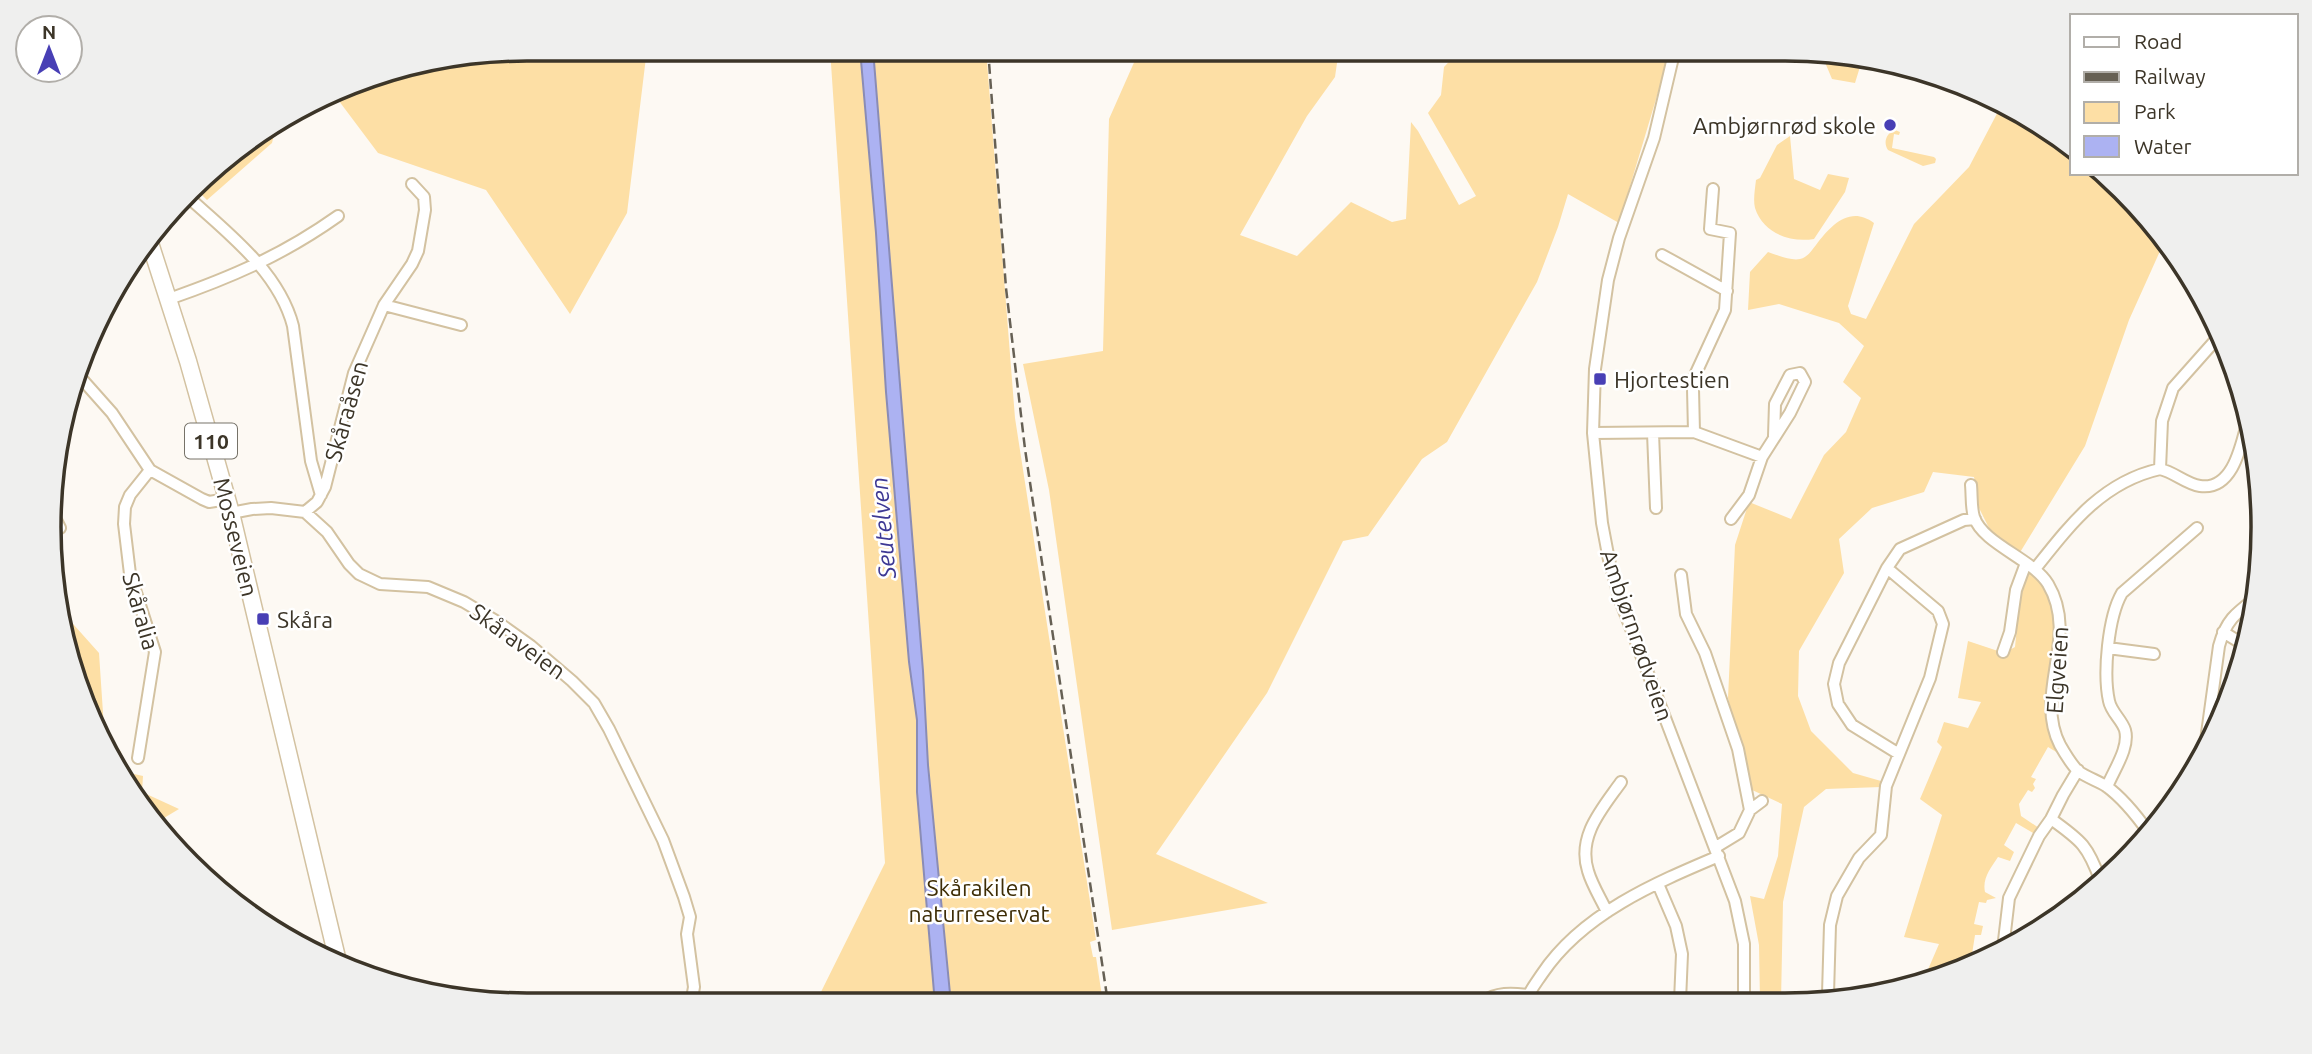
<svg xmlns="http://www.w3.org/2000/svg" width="2312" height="1054" font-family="Ubuntu,sans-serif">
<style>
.green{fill:#fddfa5}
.water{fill:#acb2f2;stroke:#8a8cb5;stroke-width:2}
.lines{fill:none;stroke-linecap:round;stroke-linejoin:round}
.minor-casing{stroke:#d3c2a1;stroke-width:14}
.highway-casing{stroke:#d3c2a1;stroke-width:19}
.minor{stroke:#fff;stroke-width:10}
.highway{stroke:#fff;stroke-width:16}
.rail{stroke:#666054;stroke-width:2.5;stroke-dasharray:10 5;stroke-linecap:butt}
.poi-dot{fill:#483fb5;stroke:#fff;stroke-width:2.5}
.labels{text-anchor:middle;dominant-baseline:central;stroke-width:5;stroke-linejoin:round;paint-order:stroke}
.shield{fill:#fff;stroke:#767268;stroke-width:2}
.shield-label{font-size:21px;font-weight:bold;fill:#3c3528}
.poi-label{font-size:23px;fill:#3c3528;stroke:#fff;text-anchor:start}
.street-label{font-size:23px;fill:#3c3528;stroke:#fff}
.park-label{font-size:23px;fill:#3e2d06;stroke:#fff}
.water-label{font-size:24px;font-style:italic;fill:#3e3994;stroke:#fff}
.rim{fill:none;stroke:#3c3528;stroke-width:3.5}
</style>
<rect width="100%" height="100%" fill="#fdf9f3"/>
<path class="green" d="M527,49H647L627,213L570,314L486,190L378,153L333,93L373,75Z
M830,49H986L1015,418L1096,940L1090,942L1093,957H1096L1103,1003L815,1004L885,863Z
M1140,49H1339L1335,77L1307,116L1240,235L1297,256L1351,202L1392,222L1406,219L1411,122L1418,131L1459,205L1476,196L1428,113L1441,95L1444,67L1461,49H1671L1619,223L1568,194L1558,227L1537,282L1447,442L1422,459L1368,536L1343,541L1267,693L1156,854L1268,903L1112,930L1049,490L1023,364L1103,351L1109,119Z
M1834,54L1863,57L1855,83L1832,79L1824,60Z
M2002,104L2050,129L2072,147V173H2104L2123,189L2165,240L2129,320L2085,446L2019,554L1992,534L1979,508L1974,477L1933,472L1924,492L1872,508L1839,539L1844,573L1799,651L1798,696L1811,731L1853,773L1881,781V787L1826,789L1804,807L1783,902L1781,1001H1760L1759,945L1750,896L1764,899L1778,856L1782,804L1750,789L1728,698L1735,545L1749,502L1791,519L1824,455L1846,432L1861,398L1843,382L1864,346L1839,323L1779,304L1748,310L1750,272L1768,252C1777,255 1791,261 1800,259C1808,257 1811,251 1816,245C1831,225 1850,205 1874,223L1848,306L1851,314L1866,319L1914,224L1969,167Z
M277,121L272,143L207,200L195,188L212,167Z
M1895,130L1900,132L1899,135L1894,134L1892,148L1934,157L1936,159L1935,163L1923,166L1888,150C1883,143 1886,133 1895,130Z
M1790,136L1794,179L1820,190L1828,174L1849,178L1845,192L1814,239C1790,243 1763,233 1755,208C1753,200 1755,189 1756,180L1760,178L1777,145Z
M2027,570C2037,577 2042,584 2048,594C2070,633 2041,675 2046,716C2048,731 2056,743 2063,756L2048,747L2031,777L2036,779L2033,784L2035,788L2032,792L2028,790L2019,804L2021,816L2039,828L2035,834L2016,823L2004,845L2014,852L2010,861L1998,857C1991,868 1982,878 1985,892L1996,898L1987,900L1986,903L1979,902L1974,924L1983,926L1981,935H1975L1970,967L1923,981L1939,944L1904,937L1942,815L1920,799L1942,747L1937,742L1944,722L1968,728L1981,702L1958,698L1968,641L2004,653L2015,647C2018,621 2018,595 2027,570Z
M57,606L99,653L104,728L121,752L125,772L143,776L142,792L179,809L159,821L113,766L75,681Z"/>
<path class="water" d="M860,49H873L923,671L928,765L951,1004H935L917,792V720L909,662L886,392L876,233Z"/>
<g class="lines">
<g class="minor-casing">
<path id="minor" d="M1675,49L1654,138L1619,238L1608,280L1595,369L1593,433L1602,523L1609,560L1620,600L1735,901L1744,944V1001
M188,197C228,233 279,272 293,326L311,461L321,495
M1662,255L1727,291
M169,299C232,277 283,255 338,216
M384,305L461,325
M80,377L112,413L150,470L202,499L209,502L227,499
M1694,432L1693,389L1696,373L1725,310L1730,233L1710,229L1713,189
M1593,433L1694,432L1762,457L1790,413L1805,382L1800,373L1790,375L1775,404L1774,436
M1653,433L1656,508
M2160,469C2174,472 2186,484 2200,486C2235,491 2242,440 2249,416
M1971,485C1972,495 1971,508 1974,517C1983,544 2033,559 2048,584C2080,638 2033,692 2060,745C2064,752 2072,765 2078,771C2086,777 2098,781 2106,786C2124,799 2137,816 2149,833
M305,512L317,502L325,487L354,373L384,305L412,264L418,251L425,210L424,197L412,184
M231,513L252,509L271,508L305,512L327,532L349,564L359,574L380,584L428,587L464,602L496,621L531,646L572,681L594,703L609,729L663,840L684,897L690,917L687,934L694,987L691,1004
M55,518L60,528
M1731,519L1749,495L1762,457
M1887,568L1938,611L1943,624L1930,678L1899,754L1852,725L1838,704L1834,684L1839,663L1887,568L1900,549L1964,520L1975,519
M2035,569C2070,525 2102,482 2160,469L2162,421L2173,388L2221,334
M1681,575L1686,614L1705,653L1738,749L1750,810
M2223,632L2246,646
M2108,648L2154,654
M2003,652L2010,632L2016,590L2026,563
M2205,748L2219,646C2226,620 2236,613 2256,598
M138,758L155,652L130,574L124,524L125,507L130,495L150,470
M2107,787C2113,771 2130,748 2125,730C2122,720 2111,712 2109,701C2103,674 2108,617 2122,593L2197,528
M2051,819C2082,841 2088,846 2101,882
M1716,847L1739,833L1750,810L1762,801
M1658,884L1676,926L1682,954L1680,1001
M1607,912C1601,899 1592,885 1588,871C1577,836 1602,809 1621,782
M2003,949L2009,898L2039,836L2051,819L2063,795L2078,770
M1831,1001L1828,994L1830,925L1837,896L1859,858L1881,835L1886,786L1899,754
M1483,1002C1496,992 1512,993 1528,995
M1526,1002C1529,991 1536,983 1542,974C1582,914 1655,883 1719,856"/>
</g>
<g class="highway-casing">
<path id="highway" d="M150,243L188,361L231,513L339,966"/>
</g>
<use href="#minor" class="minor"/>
<use href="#highway" class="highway"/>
<path class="rail" d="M988,49L1006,288L1025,449L1108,1003"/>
</g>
<g class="poi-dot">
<circle cx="1890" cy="125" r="7"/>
<rect x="1593" y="372" width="14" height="14" rx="3.5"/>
<rect x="256" y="612" width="14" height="14" rx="3.5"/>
</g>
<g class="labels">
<rect class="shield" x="185" y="423.5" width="52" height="35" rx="5"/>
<g class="shield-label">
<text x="211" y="441">110</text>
</g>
<g class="poi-label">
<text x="1876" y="125" text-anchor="end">Ambjørnrød skole</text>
<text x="1614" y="379">Hjortestien</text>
<text x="277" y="619">Skåra</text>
</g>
<g class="street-label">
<text transform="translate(346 411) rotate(-74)">Skåraåsen</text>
<text transform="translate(236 537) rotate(76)">Mosseveien</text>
<text transform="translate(141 611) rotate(74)">Skåralia</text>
<text transform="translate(1637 635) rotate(71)">Ambjørnrødveien</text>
<text transform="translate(518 641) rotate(36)">Skåraveien</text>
<text transform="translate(2057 670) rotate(-86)">Elgveien</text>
</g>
<g class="park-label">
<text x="979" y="887">Skårakilen<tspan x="979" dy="26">naturreservat</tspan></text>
</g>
<g class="water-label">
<text transform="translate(883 528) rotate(-95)">Seutelven</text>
</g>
</g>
<path d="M0 0H2312V1054H0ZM527 61H1785A466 466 0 0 1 2251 527V527A466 466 0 0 1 1785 993H527A466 466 0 0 1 61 527V527A466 466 0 0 1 527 61Z" fill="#efefee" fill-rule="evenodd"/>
<path class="rim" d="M527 61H1785A466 466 0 0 1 2251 527V527A466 466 0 0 1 1785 993H527A466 466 0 0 1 61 527V527A466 466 0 0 1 527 61Z"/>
<rect x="2070" y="14" width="228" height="161" fill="#ffffff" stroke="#b1aea9" stroke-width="2"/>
<rect x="2084" y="37" width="35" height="10" fill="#ffffff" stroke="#b1aea9" stroke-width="2"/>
<text x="2134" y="49" font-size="21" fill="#3c3528">Road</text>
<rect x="2084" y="72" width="35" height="10" fill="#666054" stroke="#b1aea9" stroke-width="2"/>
<text x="2134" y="84" font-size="21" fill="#3c3528">Railway</text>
<rect x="2084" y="102" width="35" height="21" fill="#fddfa5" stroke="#b1aea9" stroke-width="2"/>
<text x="2134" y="119" font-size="21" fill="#3c3528">Park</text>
<rect x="2084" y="136" width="35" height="21" fill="#acb2f2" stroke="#b1aea9" stroke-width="2"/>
<text x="2134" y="154" font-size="21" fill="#3c3528">Water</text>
<g transform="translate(49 49)"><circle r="33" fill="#ffffff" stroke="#b1aea9" stroke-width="2"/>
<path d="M0-5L12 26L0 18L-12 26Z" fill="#483fb5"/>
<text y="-10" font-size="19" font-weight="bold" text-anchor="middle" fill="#3c3528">N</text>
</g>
</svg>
